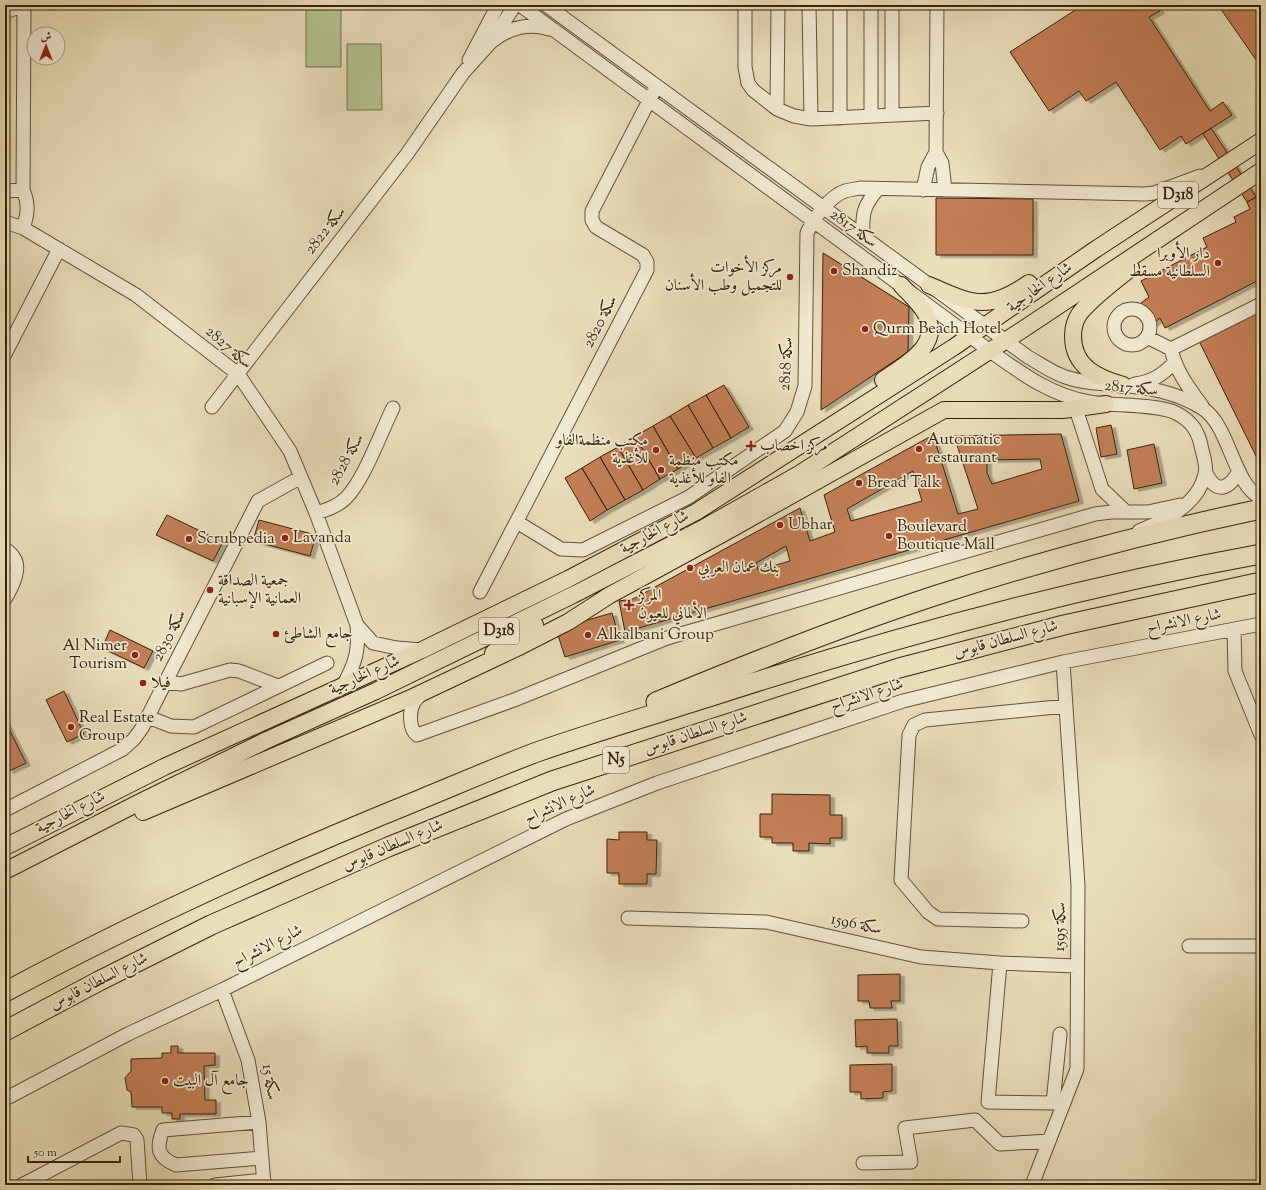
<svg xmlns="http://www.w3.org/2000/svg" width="1266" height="1190" font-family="'Sorts Mill Goudy',Amiri,serif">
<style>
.green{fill:#b3c292;stroke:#74724e}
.building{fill:#c47f57;stroke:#36220b;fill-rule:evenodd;filter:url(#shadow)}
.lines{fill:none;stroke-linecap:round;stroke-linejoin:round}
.minor-casing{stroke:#635137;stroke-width:15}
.major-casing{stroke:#36220b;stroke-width:18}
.highway-casing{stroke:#36220b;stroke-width:21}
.minor{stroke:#f1ead2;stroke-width:13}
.major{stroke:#eadeba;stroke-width:16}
.highway{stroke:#eadeba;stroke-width:19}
.poi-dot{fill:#8f2418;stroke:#f1ead2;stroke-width:1.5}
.labels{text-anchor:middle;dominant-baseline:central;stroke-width:3.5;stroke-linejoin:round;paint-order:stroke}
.shield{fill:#f1ead2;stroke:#6e5e47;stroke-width:1}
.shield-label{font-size:15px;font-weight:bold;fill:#36220b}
.street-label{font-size:16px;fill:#36220b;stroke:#f1ead2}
.poi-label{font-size:16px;fill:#36220b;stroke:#f1ead2;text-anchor:start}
</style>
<defs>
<filter id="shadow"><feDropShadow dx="4.5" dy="2.5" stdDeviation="0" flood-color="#0004"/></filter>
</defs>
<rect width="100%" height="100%" fill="#eadeba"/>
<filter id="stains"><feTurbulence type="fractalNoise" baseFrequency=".005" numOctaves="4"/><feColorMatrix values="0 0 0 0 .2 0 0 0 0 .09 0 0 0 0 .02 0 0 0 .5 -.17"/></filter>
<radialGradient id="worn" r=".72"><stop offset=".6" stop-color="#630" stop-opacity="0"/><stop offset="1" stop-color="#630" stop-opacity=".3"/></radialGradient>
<path class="green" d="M306,5H341V67H306Z
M347,44H381L382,110H347Z"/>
<path class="building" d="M1079,5H1156L1160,11L1149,17L1210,111L1223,102L1232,115L1186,144L1181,136L1160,150L1116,82L1086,101L1079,91L1049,111L1010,52L1080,7Z
M1218,5H1253L1261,16V67Z
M1211,128L1256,197L1247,202L1203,134Z
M1261,195V279L1165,328L1160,318L1153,324L1141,303L1149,297L1141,281L1207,247L1203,238L1236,222L1234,217L1250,209L1247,202Z
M936,198L1033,199V255H936Z
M823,253L909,307L908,352L821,410Z
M1261,311V466L1199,341Z
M724,385L749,427L731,438L706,395Z
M706,395L731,438L713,448L688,405Z
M688,405L713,448L696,458L670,416Z
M670,416L696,458L678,469L653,426Z
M1111,425L1117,454L1101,457L1096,428Z
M653,426L678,469L660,479L635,436Z
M1061,434L1079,501L625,632L619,601L633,599L800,508L810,541L835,532L824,495L933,435L958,514L978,509L954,436ZM1040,459L1042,469L992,484L987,473V460ZM913,471L922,501L851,521L847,509ZM786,546L790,561L758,570L756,563Z
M635,436L660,479L643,490L618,447Z
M1154,444L1162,483L1134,489L1127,450Z
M618,447L643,490L625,500L600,457Z
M600,457L625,500L607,510L582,468Z
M582,468L607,510L590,521L565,478Z
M167,515L223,542L213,561L156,535Z
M259,520L316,535L310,556L253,541Z
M612,613L620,640L565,657L556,629Z
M110,630L153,651L144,668L102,648Z
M64,691L84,734L67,742L46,700Z
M5,721L26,763L9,771L5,763Z
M772,794L830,795V815H842V838H830V844L809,843V851H793V843H772V837H760V814H772Z
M619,832H647V840H657L656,874H647V884H619V873H607V839L619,840Z
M900,974V1001H891L892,1008H870L869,1001H858V975Z
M897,1019L898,1046H889V1053H867V1046L856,1047L855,1020Z
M171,1046H178V1053H215V1065L204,1066L205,1100H216V1114H180V1119H172V1113H162V1107H132L131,1092L127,1090L125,1078L131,1071V1059L162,1058V1053H171Z
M892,1064V1091L883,1092V1098L861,1099V1092H850V1065Z"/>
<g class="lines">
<g class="minor-casing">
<path id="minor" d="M520,5L990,351C1021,373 1050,395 1089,402C1110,406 1159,404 1176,413C1192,421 1199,432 1202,450C1204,457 1207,467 1205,474C1198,505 1166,520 1139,531
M546,5L1028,357C1039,363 1051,372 1063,376C1080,383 1099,383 1117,385C1147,387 1176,392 1202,408C1230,425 1233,485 1261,498
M745,5V67L748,83L753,90L777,109L794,116L811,119L937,113
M809,5L811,119
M840,5V118
M937,5L936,152L942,163L945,190
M5,12L25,5
M494,40C510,27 530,23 549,29
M469,60L498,5
M777,109L778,5
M892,115V5
M871,116V5
M923,190L928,167L936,152
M5,191L23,190
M5,222L23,228L136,295L238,374L290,451L316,513L357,625C359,651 356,662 343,686
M23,228C28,214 29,204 23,190L24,6
M863,237C862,214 863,206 878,189
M1114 327a18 18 0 1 1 36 0a18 18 0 1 1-36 0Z
M1147,337L1171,349C1176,371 1188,387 1202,406
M1171,349L1261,304
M5,354L59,249
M1135,384C1152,382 1162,375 1174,363
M212,407L407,154L463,73L491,42L515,5
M1076,409L1102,489L1126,512
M1206,473C1217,495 1229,489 1239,471
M316,513C327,510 338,506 346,498C364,480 381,432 393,408
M517,522L561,549L583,550L689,497L785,431L797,412L805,386L807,233C813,219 830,196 845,191C849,190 855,189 860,188L1145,194L1154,193L1200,176
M5,549C8,551 12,554 14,558C22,569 11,589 5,599
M480,592L647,270V262L643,255L596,227L592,220V211L653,93
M357,625L373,643L397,648L422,650
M1234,630L1235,671L1261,735
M166,682L181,684L230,670L239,671L278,686
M423,693C420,696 416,699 414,702C409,711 409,729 417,735L514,700L667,638L1095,514L1111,512H1148L1180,505
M148,717L171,726L194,727L327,663
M5,810L123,749L134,739L142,728L258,501L301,477
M628,918L766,922L921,957L1000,963L1077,966
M1022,921L938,919L928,912L901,880L909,735L914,725L925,720L1066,706
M1189,946H1261
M1000,963L988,1102L1053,1103L1060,1034
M222,990L248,1060L259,1122L264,1185
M5,1099L128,1034L222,990L566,819L657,783L903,701L1063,662L1261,624
M259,1122L163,1130C156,1148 157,1157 176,1165L262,1158
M863,1163L911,1162L905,1128L975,1120L1000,1144L1049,1141
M22,1185L121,1133L134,1135L137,1140L140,1185
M215,1185L264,1180
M1032,1185L1077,1069L1078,885L1063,662"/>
</g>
<g class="major-casing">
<path id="major" d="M929,285C972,304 987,312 1029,283
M883,380C904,365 944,345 925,313C919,302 909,294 901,285
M1123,385C1098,378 1073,367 1073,336C1073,328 1075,320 1080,313C1094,296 1114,282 1131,268
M493,653L509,639L535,625
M143,812L413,697L521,646L568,622L610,595L724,533L944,410H1063L1106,404
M5,847L164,767L422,650L568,579L696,512L954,347L1096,249L1261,141
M5,871L140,802L267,740L376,691L573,595L705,527L799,474L1022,330L1261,171"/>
</g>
<g class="highway-casing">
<path id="highway" d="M656,702C747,664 840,627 934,596C1041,561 1151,532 1261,509
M5,992C139,920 278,857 419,800C458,784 497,767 537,752C594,732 652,715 709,697C890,638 1074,588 1261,554
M5,1031L99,981L211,925L388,847L552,781L899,668L1064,625L1261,582"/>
</g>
<use href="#minor" class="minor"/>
<use href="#major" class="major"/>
<use href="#highway" class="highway"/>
</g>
<g class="poi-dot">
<circle cx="1218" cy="263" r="4"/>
<circle cx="834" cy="271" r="4"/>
<circle cx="790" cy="277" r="4"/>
<circle cx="865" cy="329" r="4"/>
<path d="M749 440h4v4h4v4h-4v4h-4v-4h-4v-4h4z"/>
<circle cx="919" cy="449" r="4"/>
<circle cx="656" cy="450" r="4"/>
<circle cx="661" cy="470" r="4"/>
<circle cx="859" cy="483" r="4"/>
<circle cx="780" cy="525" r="4"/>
<circle cx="889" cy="536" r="4"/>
<circle cx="285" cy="538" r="4"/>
<circle cx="189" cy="539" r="4"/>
<circle cx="690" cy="568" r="4"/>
<circle cx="210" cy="590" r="4"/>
<path d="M627 599h4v4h4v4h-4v4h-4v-4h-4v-4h4z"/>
<circle cx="276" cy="634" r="4"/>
<circle cx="588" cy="635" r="4"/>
<circle cx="135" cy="655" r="4"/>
<circle cx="143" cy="683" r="4"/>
<circle cx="71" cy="727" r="4"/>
<circle cx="165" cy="1081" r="4"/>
</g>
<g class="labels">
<g class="shield">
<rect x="1158" y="182" width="40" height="26" rx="3"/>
<rect x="479" y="618" width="40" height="26" rx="3"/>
<rect x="603" y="747" width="26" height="26" rx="3"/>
</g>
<g class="shield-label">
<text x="1178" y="195">D318</text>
<text x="499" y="631">D318</text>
<text x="616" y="760">N5</text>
</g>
<g class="street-label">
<text transform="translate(853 229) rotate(36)">سكة 2817</text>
<text transform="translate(326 231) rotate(-52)">سكة 2822</text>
<text transform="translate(1040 288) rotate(-35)">شارع الخارجية</text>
<text transform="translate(601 322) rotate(-63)">سكة 2820</text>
<text transform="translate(228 348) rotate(41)">سكة 2827</text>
<text transform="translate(787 364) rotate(-87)">سكة 2818</text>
<text transform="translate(1131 389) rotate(6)">سكة 2817</text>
<text transform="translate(347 460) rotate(-61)">سكة 2828</text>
<text transform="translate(655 533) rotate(-28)">شارع الخارجية</text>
<text transform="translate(1184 622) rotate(-11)">شارع الانشراح</text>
<text transform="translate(170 636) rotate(-63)">سكة 2830</text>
<text transform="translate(1006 640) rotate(-15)">شارع السلطان قابوس</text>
<text transform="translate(365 676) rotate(-24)">شارع الخارجية</text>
<text transform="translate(867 696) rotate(-18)">شارع الانشراح</text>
<text transform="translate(696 734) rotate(-18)">شارع السلطان قابوس</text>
<text transform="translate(560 805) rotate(-24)">شارع الانشراح</text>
<text transform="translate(71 813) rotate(-27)">شارع الخارجية</text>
<text transform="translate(393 846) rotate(-23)">شارع السلطان قابوس</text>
<text transform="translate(856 925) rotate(12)">سكة 1596</text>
<text transform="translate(1061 927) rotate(-89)">سكة 1595</text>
<text transform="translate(268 947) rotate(-27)">شارع الانشراح</text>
<text transform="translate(99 982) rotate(-27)">شارع السلطان قابوس</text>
<text transform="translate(269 1082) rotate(80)">سكة 15</text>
</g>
<g class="poi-label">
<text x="1210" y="254" text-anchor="end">دار الأوبرا<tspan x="1210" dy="18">السلطانية مسقط</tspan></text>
<text x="782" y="268" text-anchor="end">مركز الأخوات<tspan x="782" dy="18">للتجميل وطب الأسنان</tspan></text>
<text x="842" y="271">Shandiz</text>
<text x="873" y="329">Qurm Beach Hotel</text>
<text x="927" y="440">Automatic<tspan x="927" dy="18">restaurant</tspan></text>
<text x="648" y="441" text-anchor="end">مكتب منظمةالفاو<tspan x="648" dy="18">للأغذية</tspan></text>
<text x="760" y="446">مركز اخصاب</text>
<text x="669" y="461">مكتب منظمة<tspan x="669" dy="18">الفاو للأغذية</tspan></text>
<text x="867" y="483">Bread Talk</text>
<text x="788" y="525">Ubhar</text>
<text x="897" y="527">Boulevard<tspan x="897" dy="18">Boutique Mall</tspan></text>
<text x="293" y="538">Lavanda</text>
<text x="197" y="539">Scrubpedia</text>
<text x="698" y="568">بنك عمان العربي</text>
<text x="218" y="581">جمعية الصداقة<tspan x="218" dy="18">العمانية الإسبانية</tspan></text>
<text x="638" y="596">المركز<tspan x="638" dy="18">الألماني للعيون</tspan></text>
<text x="284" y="634">جامع الشاطئ</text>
<text x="596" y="635">Alkalbani Group</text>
<text x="127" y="646" text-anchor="end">Al Nimer<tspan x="127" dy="18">Tourism</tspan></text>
<text x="151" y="683">فيلا</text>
<text x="79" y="718">Real Estate<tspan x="79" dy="18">Group</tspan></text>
<text x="173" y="1081">جامع آل البيت</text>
</g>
</g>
<rect width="1266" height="1190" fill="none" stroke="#eadeba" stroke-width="20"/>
<rect x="6" y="6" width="1254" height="1178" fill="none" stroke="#36220b" stroke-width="2"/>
<rect x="10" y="10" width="1246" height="1170" fill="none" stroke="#36220b"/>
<g transform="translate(46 46)"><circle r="19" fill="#f1ead2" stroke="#a69a82"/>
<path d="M0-3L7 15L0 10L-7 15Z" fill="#8f2418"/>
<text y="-6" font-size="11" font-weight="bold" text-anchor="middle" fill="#36220b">ش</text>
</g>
<path d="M28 1156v6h92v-6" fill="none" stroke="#36220b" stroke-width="2"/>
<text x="34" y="1156" font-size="12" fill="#36220b" stroke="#f1ead2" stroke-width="3" paint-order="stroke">50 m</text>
<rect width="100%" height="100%" filter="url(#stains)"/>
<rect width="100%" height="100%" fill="url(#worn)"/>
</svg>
